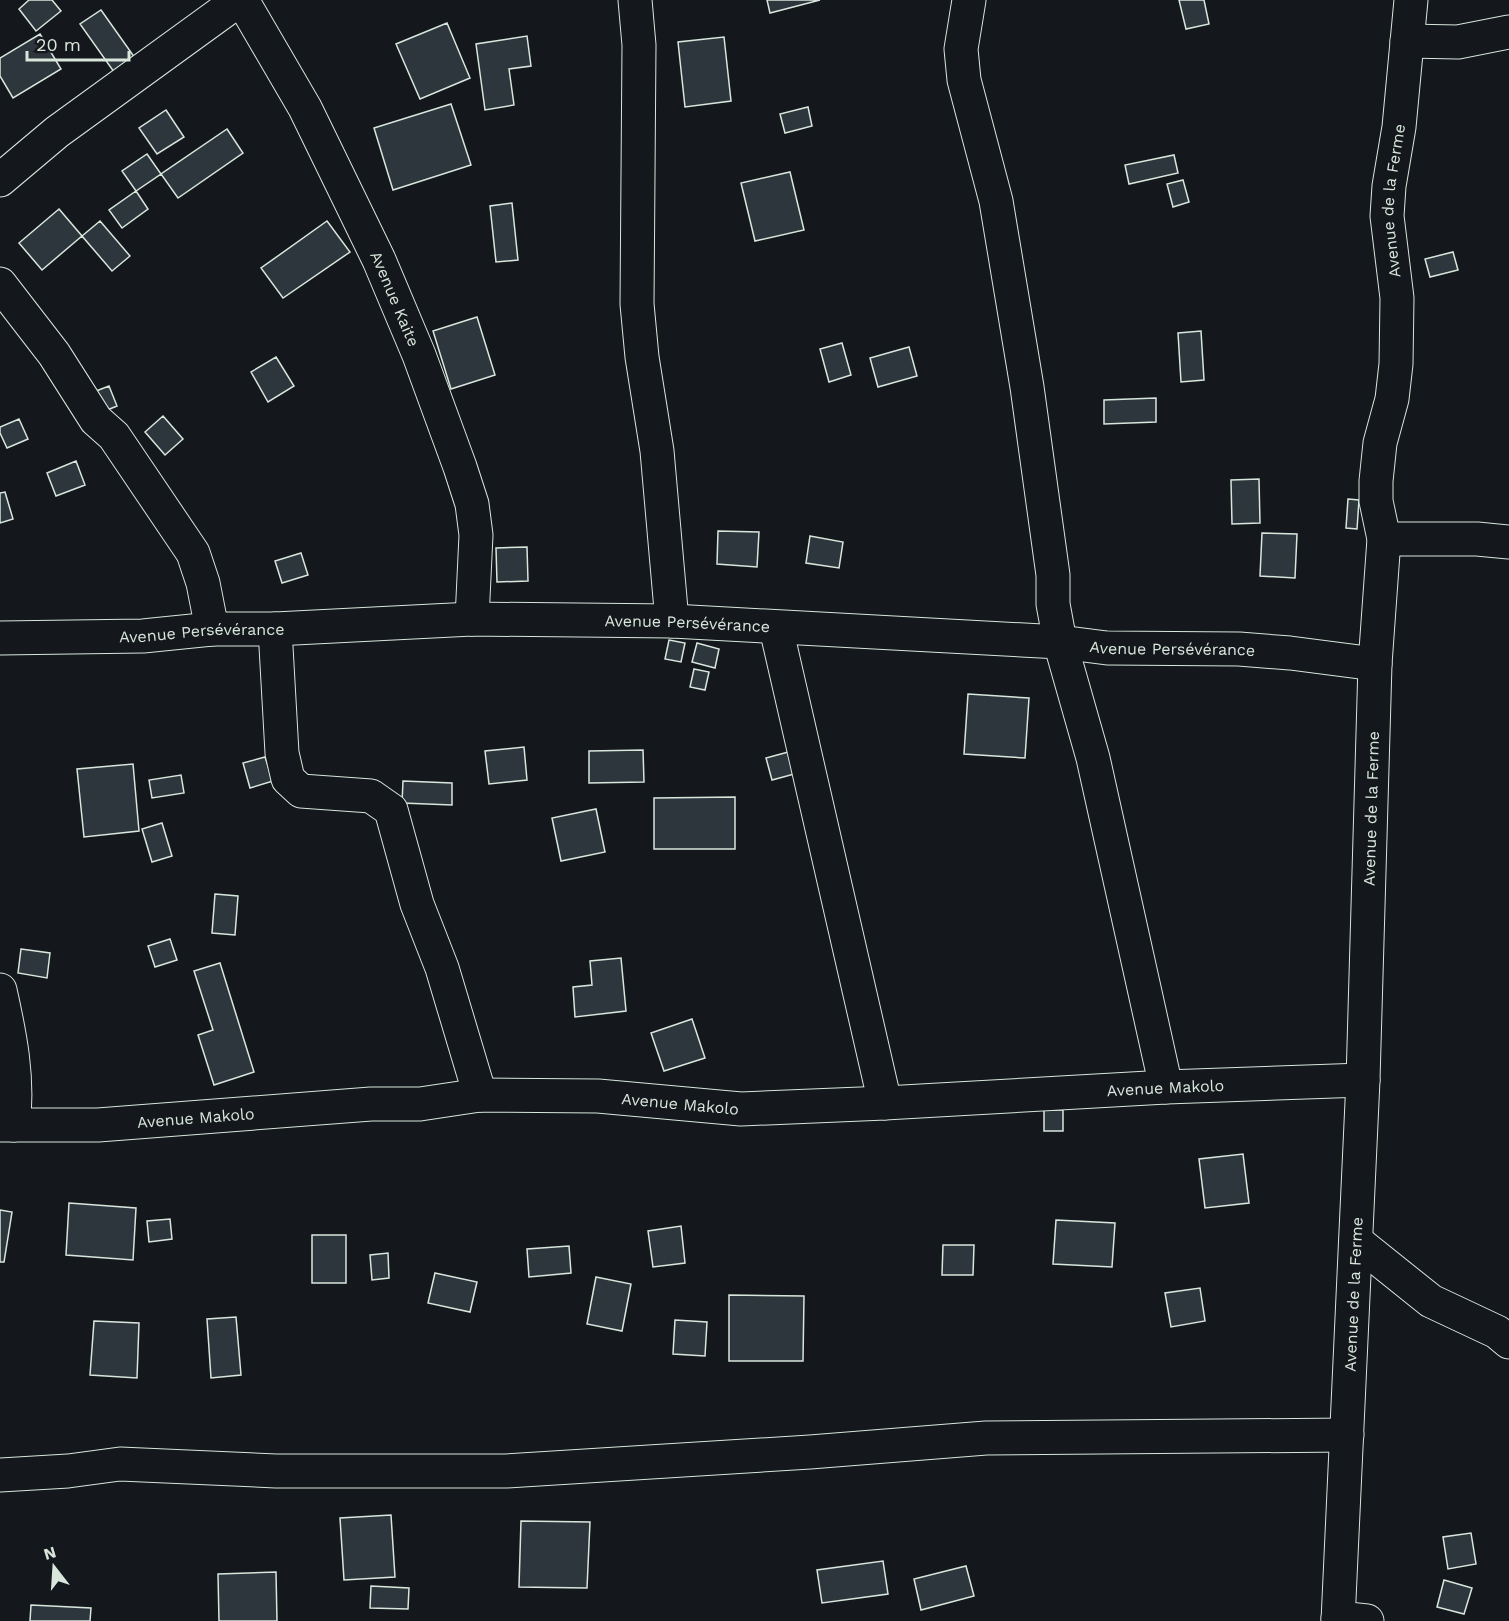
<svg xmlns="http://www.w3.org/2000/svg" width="1509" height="1621" font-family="'Work Sans',sans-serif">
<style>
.building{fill:#2c363c;stroke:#d8e6dc;stroke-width:1.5}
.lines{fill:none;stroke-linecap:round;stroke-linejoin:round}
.minor-casing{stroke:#d8e6dc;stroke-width:35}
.minor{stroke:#14181c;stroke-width:33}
.labels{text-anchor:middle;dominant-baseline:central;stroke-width:4.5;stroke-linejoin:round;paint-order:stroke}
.street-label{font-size:16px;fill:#d8e6dc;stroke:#14181c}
</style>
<rect width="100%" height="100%" fill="#14181c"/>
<path class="building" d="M29,0H52L61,11L36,31L19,9Z
M767,0H820L770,13Z
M1179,0H1204L1209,24L1186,29Z
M101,10L140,65L119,79L80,24Z
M447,23L470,78L420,99L396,44Z
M40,34L61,69L13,98L0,76V58Z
M527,36L531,66L509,69L514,105L485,110L476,44Z
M724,37L731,101L685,107L678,42Z
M451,104L471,165L393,190L374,128Z
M808,107L812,126L785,133L780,114Z
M166,110L184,137L157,154L139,128Z
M227,129L243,153L178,198L161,174Z
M147,154L161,174L136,191L122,171Z
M1174,155L1178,173L1129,184L1125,165Z
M790,172L804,230L755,241L741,183Z
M1183,180L1189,202L1173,207L1167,184Z
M136,191L148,209L122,228L109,210Z
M512,203L518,260L496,262L490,206Z
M59,209L82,236L42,270L19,243Z
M100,221L130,256L112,271L82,236Z
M327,221L350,252L283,298L261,268Z
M1453,252L1458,270L1430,277L1425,259Z
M477,317L495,375L451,389L433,331Z
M1201,331L1204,380L1181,382L1178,333Z
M842,343L851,375L829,382L820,349Z
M909,347L917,376L878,387L870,358Z
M276,357L294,386L268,402L251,372Z
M109,386L117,406L95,415L86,395Z
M1156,398V422L1104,424V400Z
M163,416L183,439L165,455L145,432Z
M19,419L28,439L7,448L0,433V427Z
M76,461L85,485L56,496L47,473Z
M1259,479L1260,523L1232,524L1231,480Z
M5,492L13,519L0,523V493Z
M1348,499L1359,500L1357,529L1346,528Z
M718,531L759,532L757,567L717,564Z
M1262,533L1297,534L1295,578L1260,576Z
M810,536L843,542L839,568L806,563Z
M527,547L528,581L497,582L496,548Z
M301,553L308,575L282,583L275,561Z
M669,640L685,643L681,662L665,659Z
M697,643L719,649L715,668L692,662Z
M694,669L709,672L705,690L690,687Z
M968,694L1029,698L1025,758L964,754Z
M524,747L527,780L489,784L485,751Z
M643,750L644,782L589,783V751Z
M792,751L798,773L772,780L766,758Z
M265,757L273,781L250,788L243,763Z
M133,764L139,831L84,837L77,769Z
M181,775L184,793L152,798L149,780Z
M403,781L452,783V805L402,803Z
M735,797V849H654V798Z
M596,809L605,852L561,861L552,818Z
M162,823L172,856L152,862L142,829Z
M215,894L238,896L235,935L212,933Z
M170,939L177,960L155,967L148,946Z
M21,949L50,953L47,978L18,973Z
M621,958L626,1011L575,1017L573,987L592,985L590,961Z
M220,963L254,1072L214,1085L198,1035L213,1030L194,971Z
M692,1019L705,1058L664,1071L651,1033Z
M1044,1110H1063V1131H1044Z
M1243,1154L1249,1203L1205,1208L1199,1159Z
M69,1203L136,1208L133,1260L66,1255Z
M0,1210L12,1212L4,1262H0Z
M170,1219L172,1239L149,1242L147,1221Z
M1056,1220L1115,1223L1112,1267L1053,1264Z
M681,1226L685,1263L653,1267L648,1231Z
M312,1235H346V1283H312Z
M943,1245H974L973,1275H942Z
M569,1246L571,1273L529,1277L527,1249Z
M388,1253L389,1278L372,1280L370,1255Z
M435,1273L477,1282L470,1312L428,1303Z
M596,1277L631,1284L622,1331L587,1324Z
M1200,1288L1205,1321L1171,1327L1165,1293Z
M729,1295L804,1296L803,1361H729Z
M236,1317L241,1375L211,1378L207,1319Z
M675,1320L707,1322L705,1356L673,1354Z
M94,1321L139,1323L137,1378L90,1375Z
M391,1515L395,1577L344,1580L340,1518Z
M521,1521L590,1522L587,1588L519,1587Z
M1471,1533L1476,1564L1448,1569L1443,1537Z
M883,1561L888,1594L822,1603L817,1570Z
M966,1566L974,1596L921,1610L914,1579Z
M276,1572L277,1621H219L218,1574Z
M1444,1580L1472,1588L1464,1614L1437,1607Z
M371,1586L409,1588L408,1609L370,1608Z
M31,1605L91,1608L90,1621H30Z"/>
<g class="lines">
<g class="minor-casing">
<g id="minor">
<path id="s1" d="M242,0L305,108L379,260L419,355L460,467L472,504L476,535L472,619"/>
<path d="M635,0L639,45L637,304L642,357L657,451L672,621"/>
<path d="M969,0L961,49L964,80L996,201L1027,387L1053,575V604L1060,642L1093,758L1166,1087"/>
<path d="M1407,41L1458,42L1509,32"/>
<path d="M0,180L57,132L239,0"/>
<path d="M0,284L54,354L96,420L114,436L193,553L203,583L212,629"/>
<path d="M1384,539H1477L1509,542"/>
<path d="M776,628L885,1103"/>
<path d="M275,629L282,753L288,779L301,791L371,796L391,810L417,904L442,968L480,1095"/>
<path id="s2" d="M0,638L143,636L212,629H275L472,619L672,621L1060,642L1107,648L1239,649L1290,653L1375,664"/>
<path d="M0,990C10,1035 19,1079 13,1125"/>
<path id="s3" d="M0,1125H98L371,1104H420L480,1095L598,1096L741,1109L885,1103L1166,1087L1363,1080"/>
<path d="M1356,1241L1431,1301L1497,1332L1509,1342"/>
<path d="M0,1475L68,1471L120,1464L276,1471H506L810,1452L986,1438L1347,1435"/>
<path d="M1338,1618L1367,1621"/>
<path id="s4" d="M1338,1621L1363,1080L1375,664L1384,539L1376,501V481L1380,443L1392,399L1396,364L1397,298L1387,216L1389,186L1399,127L1411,0"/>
</g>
</g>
<use href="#minor" class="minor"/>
</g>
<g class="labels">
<g class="street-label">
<text stroke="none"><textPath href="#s4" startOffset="1425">Avenue de la Ferme</textPath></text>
<text stroke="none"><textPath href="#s1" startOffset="336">Avenue Kaite</textPath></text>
<text stroke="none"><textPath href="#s2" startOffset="688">Avenue Persévérance</textPath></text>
<text stroke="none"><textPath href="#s2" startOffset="202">Avenue Persévérance</textPath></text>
<text stroke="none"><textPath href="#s2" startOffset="1174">Avenue Persévérance</textPath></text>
<text stroke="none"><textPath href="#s4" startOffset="813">Avenue de la Ferme</textPath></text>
<text stroke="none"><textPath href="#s3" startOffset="1168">Avenue Makolo</textPath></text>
<text stroke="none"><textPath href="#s3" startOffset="682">Avenue Makolo</textPath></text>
<text stroke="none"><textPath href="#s3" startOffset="196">Avenue Makolo</textPath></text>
<text stroke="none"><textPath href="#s4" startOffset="327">Avenue de la Ferme</textPath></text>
</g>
</g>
<g transform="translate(54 1567) rotate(343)" stroke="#14181c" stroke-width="4.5" paint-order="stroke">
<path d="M0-4.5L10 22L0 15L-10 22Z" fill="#d8e6dc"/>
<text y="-9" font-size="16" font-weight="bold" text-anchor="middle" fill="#d8e6dc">N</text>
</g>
<path d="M27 51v9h102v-9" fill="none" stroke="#d8e6dc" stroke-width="3"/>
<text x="36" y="51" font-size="18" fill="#d8e6dc" stroke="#14181c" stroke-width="4.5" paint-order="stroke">20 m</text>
</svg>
